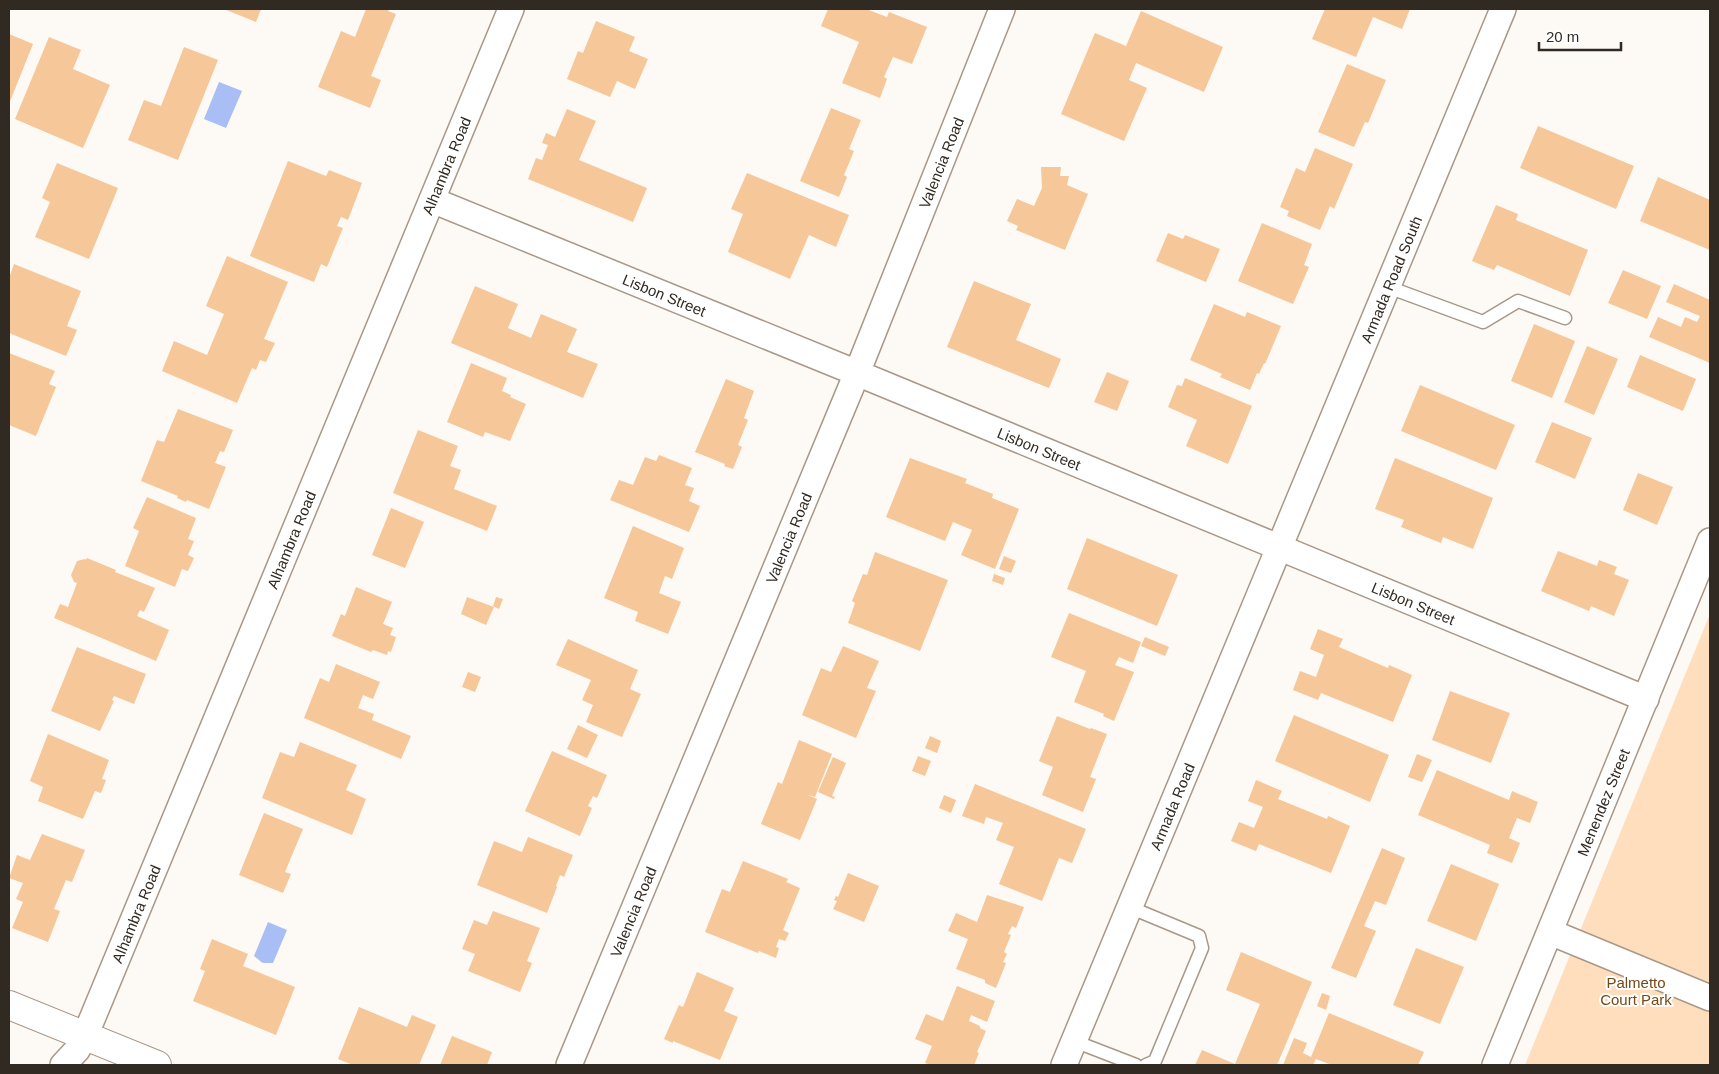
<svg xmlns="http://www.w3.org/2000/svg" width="1719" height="1074" font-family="Arial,sans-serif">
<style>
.green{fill:#ffdebe}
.water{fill:#a9bef4}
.building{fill:#f6c799}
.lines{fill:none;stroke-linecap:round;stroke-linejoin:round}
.lane-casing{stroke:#a99887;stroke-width:15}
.street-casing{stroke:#a99887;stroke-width:28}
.secondary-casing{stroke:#a99887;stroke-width:30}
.lane{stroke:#fff;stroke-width:12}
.street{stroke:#fff;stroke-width:25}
.secondary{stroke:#fff;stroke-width:28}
.labels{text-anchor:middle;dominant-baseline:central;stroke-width:4;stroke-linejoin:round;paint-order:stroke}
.street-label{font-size:15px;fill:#312a23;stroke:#fff}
.park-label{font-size:15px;fill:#744915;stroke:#fff}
</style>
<rect width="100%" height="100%" fill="#fdf9f5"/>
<path class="green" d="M1710,614V1065H1525Z"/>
<path class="water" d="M219,82L242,91L226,128L204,119Z
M268,922L287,930L273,963C258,963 265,964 254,956Z"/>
<path class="building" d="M224,9H261L256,22Z
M366,9H386L389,10L388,11L396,14L371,76L381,80L370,108L318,87L341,31L355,37Z
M828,9H866L887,17L889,12L927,27L912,64L893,57L884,77L887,79L880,98L842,83L859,42L821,26Z
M1325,9H1410L1402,29L1373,17L1356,57L1312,39Z
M1141,11L1223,47L1204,92L1136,63L1129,80L1147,88L1124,141L1061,114L1095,33L1126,46Z
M596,21L635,37L629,51L648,59L635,89L617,81L610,97L567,79L578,51L583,53Z
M9,34L33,44L9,104Z
M49,37L81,50L73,69L110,85L83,148L15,119Z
M184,47L218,60L178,160L128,140L144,100L161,106Z
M1347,64L1386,80L1368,123L1365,122L1354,147L1318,132Z
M831,108L861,120L849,149L854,151L844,175L847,177L839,197L800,181Z
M567,109L596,121L579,160L647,188L633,222L528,179L536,158L542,160L548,145L542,143L546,133L555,137Z
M1538,126L1634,166L1616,209L1520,168Z
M1315,148L1353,164L1334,209L1330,206L1320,230L1287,216L1289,211L1280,207L1296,168L1305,172Z
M288,161L326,176L329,170L362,183L348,220L341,217L337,226L343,228L327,267L321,264L314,282L250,256Z
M57,163L118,188L89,259L35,237L50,202L42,198Z
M1041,167H1061L1060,176H1069L1067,185L1088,194L1065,250L1016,230L1018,226L1007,221L1017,199L1034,206L1042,188Z
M747,173L849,215L836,247L809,235L790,279L728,252L743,214L731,209Z
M1658,177L1710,200V250L1640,221Z
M1496,205L1518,214L1516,220L1588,250L1570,296L1497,265L1494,270L1472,261Z
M1262,223L1312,244L1304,265L1309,267L1293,304L1238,281Z
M1168,233L1183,239L1185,235L1220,249L1206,282L1156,261Z
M227,256L288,282L264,339L275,343L266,362L260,360L256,370L252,368L237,403L162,371L174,341L207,355L224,314L206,306Z
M14,264L81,291L67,326L77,330L66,356L9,333V278Z
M1623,270L1661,286L1647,319L1608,303Z
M974,281L1031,304L1016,340L1061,359L1049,388L947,347Z
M1674,284L1710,300V363L1649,337L1658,317L1681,327L1685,317L1697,322L1700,316L1666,302Z
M475,286L518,304L508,328L531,338L541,314L577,329L567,352L598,364L583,398L451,343Z
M1214,304L1245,317L1247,312L1281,326L1265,364L1264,363L1259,374L1257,373L1250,390L1220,377L1222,374L1190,360Z
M1534,324L1575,341L1552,398L1511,381Z
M1587,346L1618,359L1594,415L1564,402Z
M9,353L55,371L49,384L56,387L36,436L9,425Z
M1640,355L1696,379L1683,411L1627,387Z
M471,363L507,378L502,391L511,395L510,397L526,404L510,441L485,432L483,437L447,422Z
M1107,372L1129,381L1117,411L1094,402Z
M1185,378L1252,406L1228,464L1186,446L1197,420L1168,407L1177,385L1182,386Z
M726,379L754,391L744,418L748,420L738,445L742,447L733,469L724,466L725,464L695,452Z
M1420,385L1515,425L1496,470L1401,431Z
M178,409L233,430L224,452L220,451L215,463L226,467L209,509L187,500L186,502L177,498L178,496L141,481L157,440L164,442Z
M1552,422L1592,438L1575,479L1535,462Z
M418,430L458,446L450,466L461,470L454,489L497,506L487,531L393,493Z
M659,455L692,468L685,485L694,488L689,501L700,506L689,532L610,500L619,480L633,485L645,457L656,461Z
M910,458L967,479L965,483L993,494L992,498L1019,509L995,569L961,555L972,530L953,522L945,541L886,517Z
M1395,458L1493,498L1473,549L1443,537L1441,543L1401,527L1404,520L1375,509Z
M1638,473L1673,487L1657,525L1623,510Z
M147,497L196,518L188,539L194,541L188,555L194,558L188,571L182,569L175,587L125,566L139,531L133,528Z
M391,508L424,522L405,568L372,555Z
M633,526L684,548L672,579L665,576L659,593L681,602L668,634L635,621L638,612L604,598Z
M1087,538L1178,575L1157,626L1067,589Z
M1558,551L1597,566L1599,560L1617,567L1614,574L1629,580L1614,616L1591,606L1589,611L1541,591Z
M875,552L948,580L920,651L848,623L855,603L852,601L863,574L867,575Z
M1004,556L1016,561L1011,573L999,569Z
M87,558L116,570L115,572L155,588L144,612L140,610L137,616L169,630L156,661L54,618L60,604L68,607L77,583L74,582L71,575L77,561L85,559V560Z
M994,574L1005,578L1003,585L992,581Z
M356,587L392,602L383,624L393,628L390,635L396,637L391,652L388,651L387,655L373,650L371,652L332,636L341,614L345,616Z
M467,597L494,607L486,625L461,614Z
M496,597L503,599L499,609L493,606Z
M1069,613L1141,642L1133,663L1119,657L1115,665L1134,672L1114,721L1103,716L1104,714L1074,702L1086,671L1051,657Z
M1318,629L1343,639L1339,647L1388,668L1389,665L1412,675L1393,722L1321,693L1318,700L1293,690L1300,671L1316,677L1324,655L1310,649Z
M1145,637L1169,647L1165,656L1141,646Z
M568,639L638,670L630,689L641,694L622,737L586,722L593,705L582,700L591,680L556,665Z
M843,646L879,661L867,688L876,691L856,738L802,715L821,668L831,672Z
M77,647L146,674L134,704L114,696L112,700L114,701L100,731L51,711Z
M336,664L380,682L373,699L363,695L358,708L374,714L372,720L411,736L401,759L304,718L320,678L329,682Z
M468,672L481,677L475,692L462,687Z
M1450,691L1510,713L1491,763L1432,740Z
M1294,715L1389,755L1370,802L1275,761Z
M1057,716L1090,729L1091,728L1107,734L1090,777L1096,779L1083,812L1042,795L1053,767L1039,761Z
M578,725L598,735L587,758L567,749Z
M48,734L109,760L102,779L106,780L101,793L95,791L83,819L38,801L43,787L30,781Z
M930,736L941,741L937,753L925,748Z
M799,740L832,754L815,797L808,795L817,799L800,840L761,824L778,782L782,784Z
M300,742L357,765L346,790L366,799L352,835L262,798L280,752L294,757Z
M552,751L607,775L597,798L593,796L588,806L592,808L580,836L525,811Z
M1417,754L1432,760L1422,782L1408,777Z
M918,756L931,761L925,776L912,771Z
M833,757L846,763L832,796L835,797L834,799L818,792Z
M1437,770L1509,800L1512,791L1538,802L1530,823L1517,818L1509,838L1520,843L1512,863L1487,853L1490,845L1418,815Z
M1256,780L1282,791L1278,799L1327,819L1328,816L1350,826L1331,873L1259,844L1256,851L1231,841L1239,822L1254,828L1263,807L1248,801Z
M975,784L1086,829L1072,863L1059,858L1042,901L999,884L1014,847L996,840L1003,823L986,817L984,824L962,816Z
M944,795L956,800L951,813L939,808Z
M264,813L303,829L285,872L291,874L283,893L239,875Z
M42,834L85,850L72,882L66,880L54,909L60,911L48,942L12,928L23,902L16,899L23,883L9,878L17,855L30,860Z
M528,837L573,855L564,877L560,875L556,886L557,887L547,913L477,885L494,841L522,852Z
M1382,848L1405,858L1386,905L1375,901L1364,926L1376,931L1356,978L1331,968Z
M743,861L788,879L786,882L800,888L783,930L789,933L785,941L779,939L776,947L779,948L776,958L759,951L758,953L705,932L722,889L730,892Z
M1451,864L1499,884L1476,941L1427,921Z
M848,873L879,886L864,922L833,909L837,901L834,900L836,896L838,897Z
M987,895L1024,907L1016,928L1012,926L1008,934L1011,935L1004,952L1007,954L1003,962L1006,963L996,988L985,983V980L956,969L968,939L948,931L956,913L977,922Z
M493,911L540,928L527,961L532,963L520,992L468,971L475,954L462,949L474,920L487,925Z
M212,939L248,954L243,966L295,987L276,1035L193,1001L205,971L200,969Z
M1416,948L1464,967L1440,1024L1393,1005Z
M1241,952L1312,982L1277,1065H1195L1202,1050L1235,1064L1260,1004L1226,990Z
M697,972L734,988L724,1011L738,1017L720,1060L673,1041V1043L664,1039L679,1005L683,1007Z
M957,986L995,1001L987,1022L971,1015L969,1021L980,1026V1028L986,1031L977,1052L979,1053L974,1065H931L925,1063L932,1046L915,1039L926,1014L943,1021Z
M1322,993L1330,996L1326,1010L1317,1006Z
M359,1007L407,1027L412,1015L436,1025L419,1065H353L338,1059Z
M1329,1013L1424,1052L1418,1065H1332L1316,1059L1313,1065H1283L1294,1038L1307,1043L1303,1053L1311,1057Z
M452,1036L492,1052L487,1065H440Z"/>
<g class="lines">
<g class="lane-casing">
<path id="lane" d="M1388,287L1483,322L1518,301L1565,318
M1129,907L1199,936L1202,948L1155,1061L1146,1065
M1074,1041L1136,1065"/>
</g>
<g class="street-casing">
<g id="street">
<path id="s1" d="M432,200L857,373L1646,699"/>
<path d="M1550,932L1710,998"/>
<path id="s2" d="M63,1065L77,1050L85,1036L511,9"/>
<path id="s3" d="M569,1065L857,373L1002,9"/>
<path id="s4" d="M1064,1065C1211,713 1357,361 1503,9"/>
<path id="s5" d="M1495,1065L1710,541"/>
</g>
</g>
<g class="secondary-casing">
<path id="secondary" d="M9,1005L157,1065"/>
</g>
<use href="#lane" class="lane"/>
<use href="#street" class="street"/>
<use href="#secondary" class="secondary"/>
</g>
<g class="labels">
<g class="street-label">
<text stroke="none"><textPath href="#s3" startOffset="976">Valencia Road</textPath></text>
<text stroke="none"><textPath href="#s2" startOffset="979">Alhambra Road</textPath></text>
<text stroke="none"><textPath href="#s4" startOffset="851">Armada Road South</textPath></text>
<text stroke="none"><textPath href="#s1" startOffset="251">Lisbon Street</textPath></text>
<text stroke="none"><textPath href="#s1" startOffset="656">Lisbon Street</textPath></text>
<text stroke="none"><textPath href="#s3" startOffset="571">Valencia Road</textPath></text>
<text stroke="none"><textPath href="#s2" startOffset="574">Alhambra Road</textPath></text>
<text stroke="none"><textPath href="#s1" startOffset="1061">Lisbon Street</textPath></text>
<text stroke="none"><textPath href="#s5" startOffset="284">Menendez Street</textPath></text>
<text stroke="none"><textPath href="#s4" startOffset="280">Armada Road</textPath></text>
<text stroke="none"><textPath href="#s3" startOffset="166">Valencia Road</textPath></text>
<text stroke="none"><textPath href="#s2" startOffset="169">Alhambra Road</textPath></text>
</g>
<g class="park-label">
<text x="1636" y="982">Palmetto<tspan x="1636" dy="17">Court Park</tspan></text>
</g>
</g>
<rect width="1719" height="1074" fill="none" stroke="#312a23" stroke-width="20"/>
<path d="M1539 42v8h82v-8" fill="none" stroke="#312a23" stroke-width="2.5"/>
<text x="1546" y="42" font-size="15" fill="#312a23" stroke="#ffffff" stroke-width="4" paint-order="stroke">20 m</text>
</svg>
